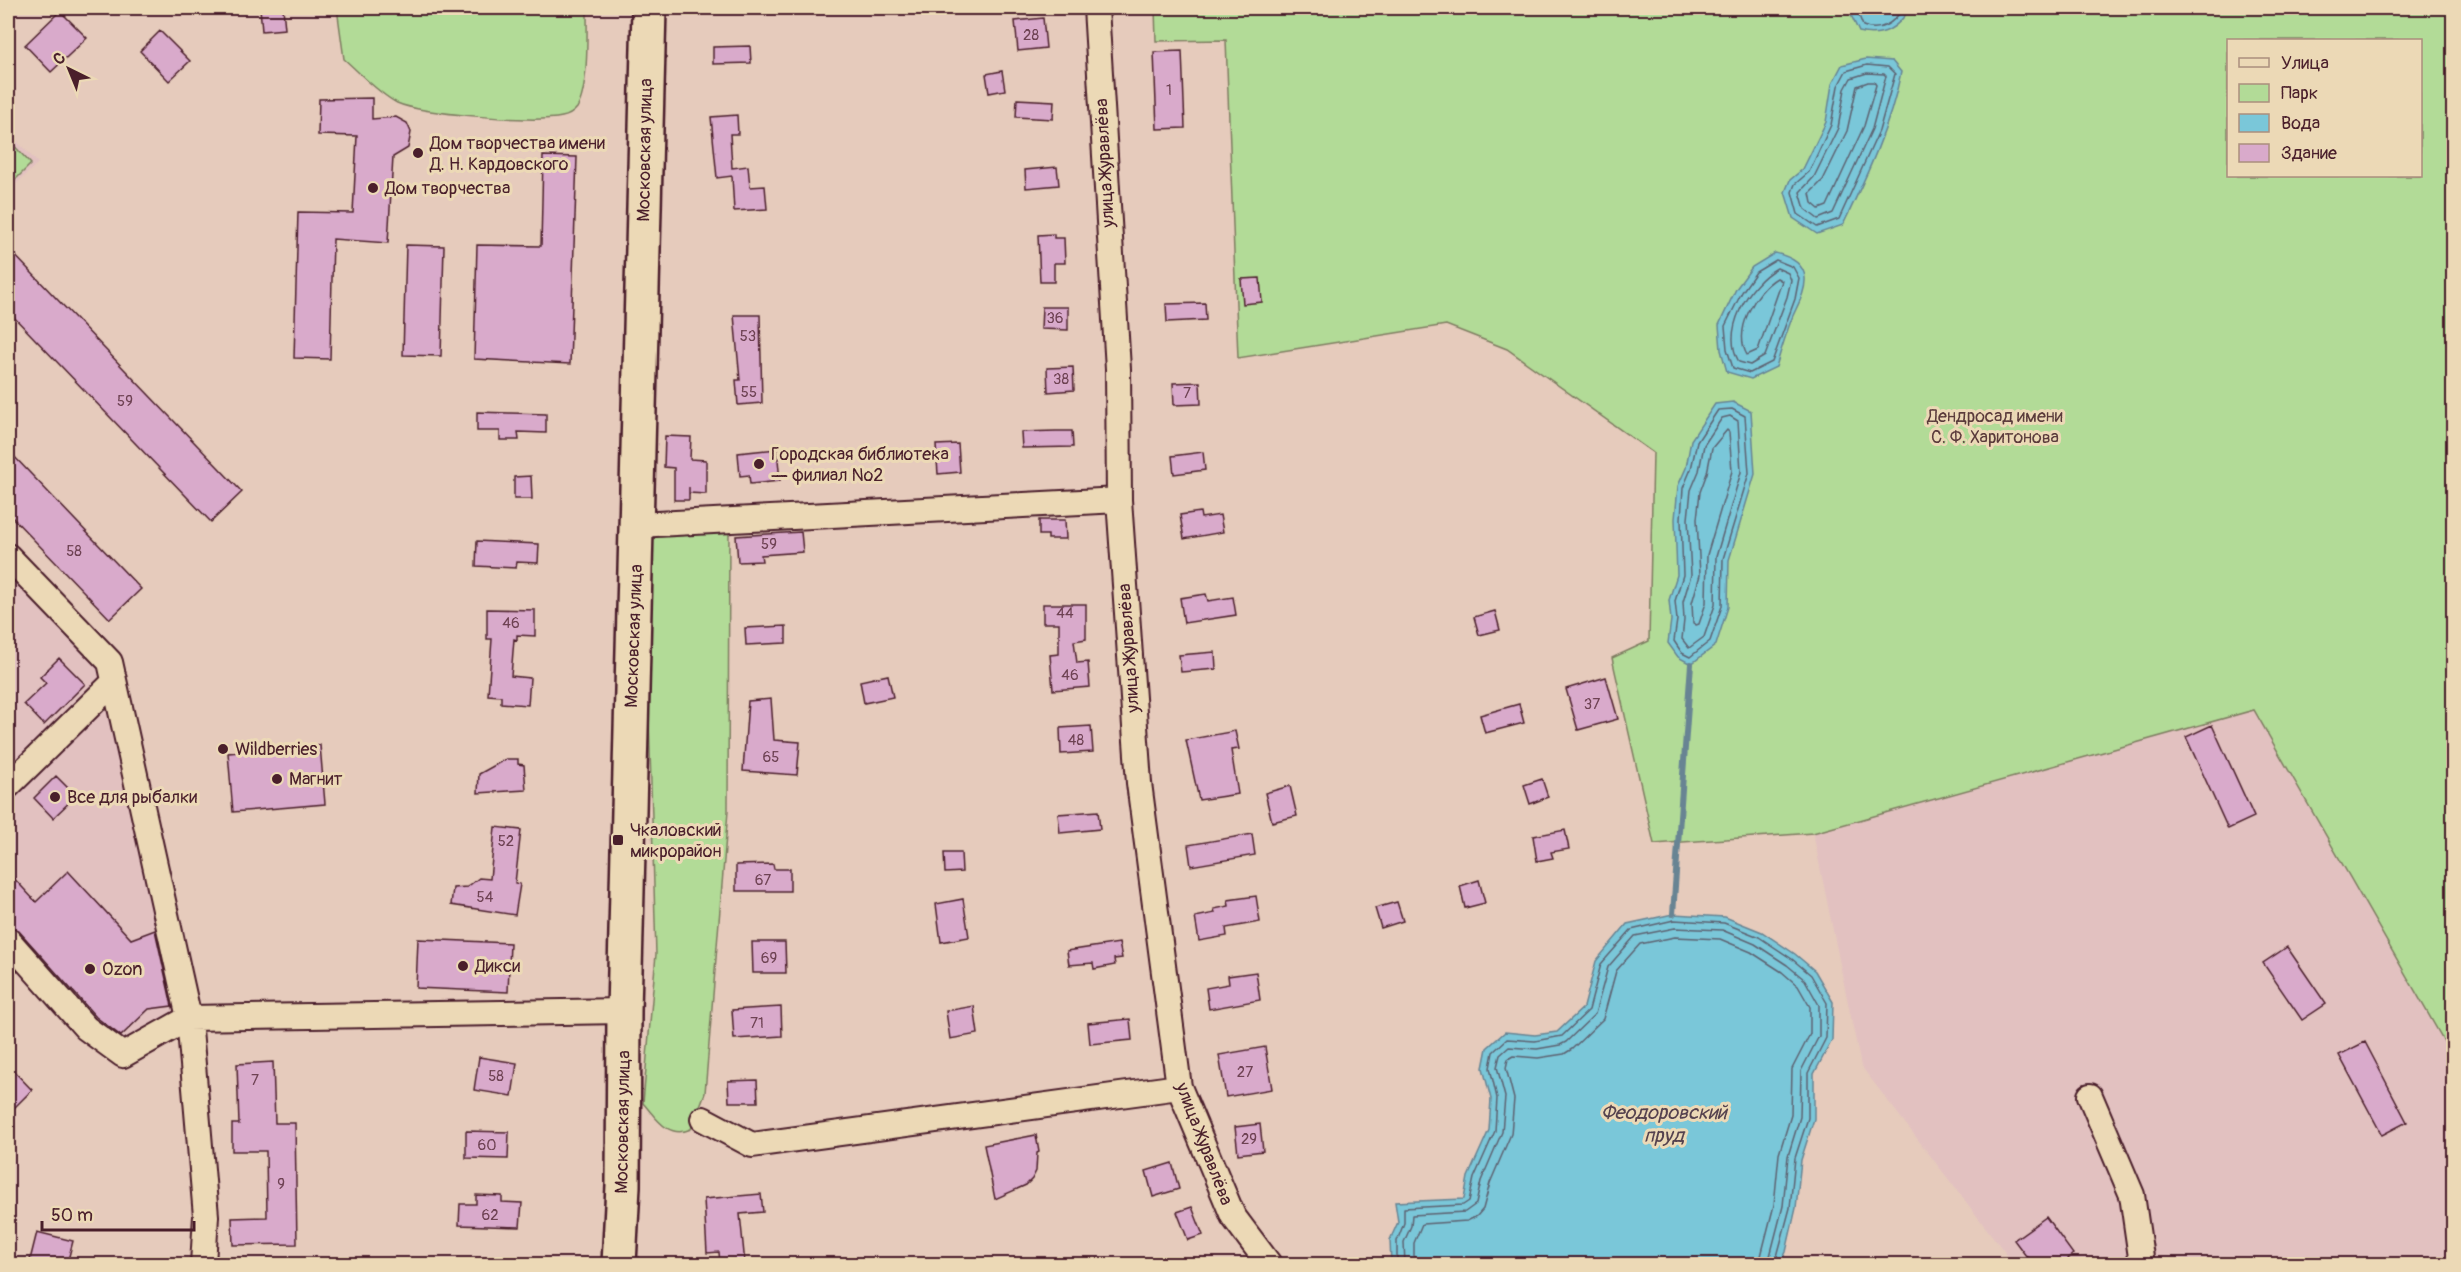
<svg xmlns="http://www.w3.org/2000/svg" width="2461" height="1272" font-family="Pangolin,sans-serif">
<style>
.built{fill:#e2c1c0}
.green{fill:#b2db97;stroke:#7e7d61;stroke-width:1.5;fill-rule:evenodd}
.water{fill:#7ac7d9;stroke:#678493;stroke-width:1.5}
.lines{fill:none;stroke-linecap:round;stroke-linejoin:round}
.shore{stroke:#5d6271;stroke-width:1.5}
.stream{stroke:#678493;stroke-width:6}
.building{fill:#d9aacb;stroke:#4a1f2b;stroke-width:1.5}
.street-casing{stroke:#4a1f2b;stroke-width:28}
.primary-casing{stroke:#4a1f2b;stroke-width:38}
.street{stroke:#ecd9b6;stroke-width:24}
.primary{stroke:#ecd9b6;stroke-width:33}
.poi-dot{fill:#4a1f2b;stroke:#ecd9b6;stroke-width:2}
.labels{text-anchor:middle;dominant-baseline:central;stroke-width:6;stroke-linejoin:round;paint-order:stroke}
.number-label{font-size:15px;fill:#6e4253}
.poi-label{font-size:18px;fill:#4a1f2b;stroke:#ecd9b6;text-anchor:start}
.street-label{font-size:18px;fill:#4a1f2b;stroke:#ecd9b6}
.park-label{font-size:18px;fill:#5a3b3b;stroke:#ecd9b6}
.water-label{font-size:20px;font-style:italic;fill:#54414e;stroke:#ecd9b6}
</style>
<rect width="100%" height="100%" fill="#e6cbbc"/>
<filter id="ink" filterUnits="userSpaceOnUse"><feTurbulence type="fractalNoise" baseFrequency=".0167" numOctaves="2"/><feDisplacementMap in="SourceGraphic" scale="12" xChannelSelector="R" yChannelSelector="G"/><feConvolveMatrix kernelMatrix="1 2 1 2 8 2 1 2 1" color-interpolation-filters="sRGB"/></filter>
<g filter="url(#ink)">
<path class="built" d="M8,132L38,163L8,192Z
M8,557L109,663L188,1020L123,1057L8,939Z
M2254,710L2453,1057V1251L2425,1264H2014L1861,1066L1813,833Z"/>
<path class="green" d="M337,8H587C587,31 589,89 577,108C573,113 568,116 562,117C534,123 422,114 397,103C378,93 360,73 344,59Z
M1155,8H2453V1057L2254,710L1813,833L1654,844L1612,658L1649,641L1653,453L1507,349L1446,325L1238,358L1226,40L1156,41ZM2228,40H2420V176H2228Z
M8,139L31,164L8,187Z
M729,522L728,811L705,1093L691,1129C668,1139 657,1119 643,1103L656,954L648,682L649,564L655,531Z"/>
<path class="water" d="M1851,8H1910C1898,28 1883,38 1859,32L1851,15Z
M1866,59L1892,61L1901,72C1890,127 1867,175 1843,225L1817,234L1793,218L1785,192L1790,180L1803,169L1826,122L1832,84L1842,65Z
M1775,253C1788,256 1804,263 1805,278C1806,292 1797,306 1792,318C1786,334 1781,350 1776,367L1751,379L1727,372L1721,350L1719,325L1736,289L1752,267Z
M1733,402L1751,411L1755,474L1729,560L1728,607L1716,645L1691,664L1678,657L1668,643L1671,620L1669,600L1677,575L1675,519L1678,486L1686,468L1691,440L1715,404Z
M1673,914L1725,917L1762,932L1795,954L1815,971L1833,1002L1832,1040L1814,1074V1119L1801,1160L1796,1208L1786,1252L1780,1264H1391L1390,1240L1398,1222L1395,1202L1464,1199L1468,1177L1489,1130L1491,1099L1483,1068L1487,1048L1505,1032L1535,1035L1557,1032L1584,1007L1596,961L1627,924Z"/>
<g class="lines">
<path class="shore" d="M1856,8L1863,26C1880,33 1894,23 1903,8
M1867,65L1888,67L1895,74L1879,131L1839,219L1817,227L1798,214L1792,192L1795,184L1809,172L1831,125L1838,86L1846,71Z
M1867,73L1884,74L1886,76L1872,129L1833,213L1818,219L1805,209L1800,192L1814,177L1838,128L1845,89L1851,78Z
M1868,82H1874L1876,85L1864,126L1827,206L1819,209L1812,203L1810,193L1823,180L1847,131L1857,86Z
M1776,260L1793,267L1799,278L1795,299L1772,362L1750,373L1733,368L1727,349L1725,326L1742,292L1756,272Z
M1777,268L1788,273L1791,280L1787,297L1765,356L1750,365L1739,362C1721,330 1748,284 1777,268Z
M1777,278L1782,281L1758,350L1747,355C1733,330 1755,291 1777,278Z
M1732,409L1745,416L1749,473L1723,559L1722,606L1710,641L1690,657L1682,653L1674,641L1677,620L1675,601L1683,575L1681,519L1683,488L1691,469L1697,442L1718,410Z
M1730,416L1738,421L1741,472L1716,557L1715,605L1704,637L1689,648L1682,639L1684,620L1683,602L1691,575L1688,519L1691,490L1699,471L1704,445L1722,418Z
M1727,430L1729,432L1732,471L1707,555L1706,603L1699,624L1696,625L1693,623L1692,603L1700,575L1697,519L1700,492L1707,473L1712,448Z
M1397,1264V1241L1404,1223V1208L1463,1205L1469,1201L1474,1178L1495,1131L1497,1098L1490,1068L1493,1052L1507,1039L1535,1041L1562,1036L1589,1010L1601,964L1631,930L1674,920L1724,923L1759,937L1792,959L1811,975L1827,1003L1826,1038L1808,1073V1118L1795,1158L1790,1208L1775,1264
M1405,1264L1404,1242L1411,1226L1412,1215L1465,1212L1476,1204L1481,1181L1502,1132L1505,1097L1497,1067L1500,1055L1509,1047L1537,1049L1560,1045L1566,1042L1595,1014L1608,967L1635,936L1675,928L1722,930L1755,944L1787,965L1805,980L1819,1005V1036L1801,1071L1800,1117L1788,1156L1783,1206L1768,1264
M1414,1264V1243L1422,1224L1467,1221L1477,1216L1483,1209L1490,1183L1511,1134L1514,1099L1506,1068L1508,1059L1513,1056L1538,1058L1564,1054L1572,1049L1603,1019L1616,971L1640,944L1675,937L1720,939L1751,952L1782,972L1798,986L1810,1007V1034L1792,1069L1791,1115L1779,1154L1774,1205L1759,1264"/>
<path class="stream" d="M1673,914L1691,664"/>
</g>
<path class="building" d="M260,8H283L285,29L262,31Z
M60,11L87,38L51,72L25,45Z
M1043,18L1046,48L1018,51L1015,21Z
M160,31L190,61L169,81L140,51Z
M750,46L751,63L713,64V47Z
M1182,51L1185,128L1157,129L1154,52Z
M1002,71L1005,90L989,93L986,74Z
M372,98V119L396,117L407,123L411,132L408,148L393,157L388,243L333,239L330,359L294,358L298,212L353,213L357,136L318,135L319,99Z
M1017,99L1054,101L1053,119L1016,117Z
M737,115L738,134H730L732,168L748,166L750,187L765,186L767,209L734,211L732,176L717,178L711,117Z
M543,156L577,157L570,364L474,359L477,245L541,246Z
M1057,167L1059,185L1026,188L1025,170Z
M1054,234V238H1064L1065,263H1054V282H1040L1038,235Z
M406,245L444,246L441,356L403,355Z
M8,248L242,492L211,522L8,311Z
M1260,278L1262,302L1243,304L1241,279Z
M1205,303L1206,320L1167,322L1166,304Z
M1042,307H1068V330L1041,329Z
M734,315H760L762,403L738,405L736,380H740Z
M1073,367L1074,390L1048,392L1047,368Z
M1200,382L1201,404L1174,405L1173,383Z
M477,412L546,414V433L518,432L519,440H500V431H477Z
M1056,431H1072L1073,447L1022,448L1021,432Z
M665,436L691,437L690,459L706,460V494L689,493V487V500H674V468L664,467Z
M958,444L960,472L938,474L936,445Z
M777,449L780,481L750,484L749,475L740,476L738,453Z
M8,450L141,589L110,619L8,513Z
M1203,452L1205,470L1174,474L1172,456Z
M531,476L532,499H514V477Z
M1200,512L1201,518L1220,515L1223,532L1184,539L1180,515Z
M1039,520H1065L1066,539H1048V535H1039Z
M801,532L803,552L761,555L762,561L738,562L736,536Z
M477,541L539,544L538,563L517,562L516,568L476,566Z
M1206,594L1208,601L1233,597L1236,615L1184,623L1180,598Z
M1043,604H1086V639L1074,641L1077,663L1088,662L1090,687L1053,690L1050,655L1059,654V623H1043Z
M487,609L535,610V636L517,635V640L514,639L511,676L530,678L528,705L501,703V696L488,695L492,639H487Z
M1495,611L1500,630L1479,635L1474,617Z
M786,626V643L746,645L745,628Z
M1215,652L1216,669L1181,672L1179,655Z
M59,658L85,684L44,725L24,704L46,683L40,677Z
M888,675L893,697L864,703L860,681Z
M1606,677L1618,719L1578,730L1566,689Z
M771,699L774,740L800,742L797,775L743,771L748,701Z
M1519,704L1524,723L1485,733L1480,715Z
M2212,725L2254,817L2228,829L2186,737Z
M1091,726L1093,752L1061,754L1060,728Z
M1235,731L1239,749L1231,750L1238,794L1199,800L1186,740Z
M320,745L325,804L233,812L228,753Z
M506,759H518V764L524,765L526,790L478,793L479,774Z
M56,776L76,796L53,818L34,798Z
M1542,779L1548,797L1530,804L1524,785Z
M1290,786L1297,816L1272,822L1265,793Z
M1098,811L1100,829L1060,833L1058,814Z
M495,827L521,830L515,883L520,884L515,915L451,905L453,888L467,887L479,878L490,879Z
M1565,830L1569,849L1551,852L1553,858L1537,861L1533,836Z
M1252,834L1255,855L1191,866L1188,845Z
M944,853H961L962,872L945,873Z
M773,864L774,869H790V891H736V865Z
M68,871L131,939L155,930L172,1006L149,1009L121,1036L96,1017L19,931L8,926V872L36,902Z
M1479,880L1485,903L1465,908L1460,886Z
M1256,896L1260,922L1226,928L1227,936L1199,941L1195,917L1215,913L1214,909L1229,906L1228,900Z
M963,899L969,937L941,942L936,904Z
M1397,902L1403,921L1381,928L1375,908Z
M418,939L510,943L508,992L416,988Z
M752,942H785L786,973H753Z
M1119,943L1122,958L1114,959L1115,965L1094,969L1093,963L1069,965L1067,951Z
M2287,947L2326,1004L2302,1020L2263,963Z
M1256,972L1260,1000L1209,1009L1206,988L1229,984L1228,976Z
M974,1006L978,1034L950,1039L946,1011Z
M781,1007L782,1036L734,1039L732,1010Z
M1130,1019L1132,1040L1090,1044L1088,1023Z
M2365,1042L2407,1122L2382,1135L2339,1055Z
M1265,1047L1272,1089L1226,1097L1219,1055Z
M479,1057L517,1063L512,1096L474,1090Z
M273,1062L275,1123H295L297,1244L233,1245L232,1218L267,1217L266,1151H232V1124H239L237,1064Z
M8,1065L32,1090L8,1114Z
M757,1080L758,1102H729L728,1081Z
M1260,1124L1263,1151L1238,1154L1235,1127Z
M466,1131L509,1132L508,1159L466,1158Z
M1036,1135L1039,1152L1037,1153L1036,1171L1032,1179L1026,1185L995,1199L984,1145Z
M1172,1163L1179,1189L1153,1197L1146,1171Z
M761,1194L763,1212L740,1214L745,1264H720L719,1252L707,1253L704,1199Z
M476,1195L502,1196V1202L522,1203L520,1227L459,1225L460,1204H476Z
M1192,1207L1203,1235L1188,1240L1177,1212Z
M2046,1217L2073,1254L2068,1258L2073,1264H2032L2014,1240Z
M37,1232L73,1241L67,1264H29Z"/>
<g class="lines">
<g class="street-casing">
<path id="street" d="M1096,8L1118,369L1119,500L1139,783L1179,1087L1233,1216L1269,1264
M637,525L1119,500
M8,556L110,662L189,1018L206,1216L203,1264
M8,786L114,682
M8,940L86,1028L123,1055L189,1018L624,1011
M2090,1096L2132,1195L2142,1264
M703,1119L752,1145L1179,1087"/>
</g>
<g class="primary-casing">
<path id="primary" d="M619,1264L623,1186L624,1011L649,8"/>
</g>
<use href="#street" class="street"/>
<use href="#primary" class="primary"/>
</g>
</g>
<g class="poi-dot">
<circle cx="418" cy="153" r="6"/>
<circle cx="373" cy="188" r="6"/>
<circle cx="759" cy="464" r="6"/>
<circle cx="223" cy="749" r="6"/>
<circle cx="277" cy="779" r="6"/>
<circle cx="55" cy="797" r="6"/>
<rect x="612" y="834" width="12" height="12" rx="3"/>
<circle cx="463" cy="966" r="6"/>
<circle cx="90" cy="969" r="6"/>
</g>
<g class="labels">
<g class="number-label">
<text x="1031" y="35">28</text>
<text x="1169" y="90">1</text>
<text x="1055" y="318">36</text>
<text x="748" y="336">53</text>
<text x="1061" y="379">38</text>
<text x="749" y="392">55</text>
<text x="1187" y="393">7</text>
<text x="125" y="401">59</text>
<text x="769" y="544">59</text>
<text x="74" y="551">58</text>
<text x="1065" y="613">44</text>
<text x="511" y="623">46</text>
<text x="1070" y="675">46</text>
<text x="1592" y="704">37</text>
<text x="1076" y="740">48</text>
<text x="771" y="757">65</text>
<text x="506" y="841">52</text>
<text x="763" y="880">67</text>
<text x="485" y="897">54</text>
<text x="769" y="958">69</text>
<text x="757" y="1023">71</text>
<text x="1245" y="1072">27</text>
<text x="496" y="1076">58</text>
<text x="255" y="1080">7</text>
<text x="1249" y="1139">29</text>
<text x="487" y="1145">60</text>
<text x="281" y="1184">9</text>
<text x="490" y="1215">62</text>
</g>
<g class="poi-label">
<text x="430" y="143">Дом творчества имени<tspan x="430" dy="21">Д. Н. Кардовского</tspan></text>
<text x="385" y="188">Дом творчества</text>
<text x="771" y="454">Городская библиотека<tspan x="771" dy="21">— филиал №2</tspan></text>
<text x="235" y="749">Wildberries</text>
<text x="289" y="779">Магнит</text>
<text x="67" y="797">Все для рыбалки</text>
<text x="630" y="830">Чкаловский<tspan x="630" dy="21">микрорайон</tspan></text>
<text x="475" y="966">Дикси</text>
<text x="102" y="969">Ozon</text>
</g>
<g class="street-label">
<text transform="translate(645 150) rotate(-89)">Московская улица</text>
<text transform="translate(1105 163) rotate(-93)">улица Журавлёва</text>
<text transform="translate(634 636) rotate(-88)">Московская улица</text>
<text transform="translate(1129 648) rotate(-94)">улица Журавлёва</text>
<text transform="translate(623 1122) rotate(-89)">Московская улица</text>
<text transform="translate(1204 1144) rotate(69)">улица Журавлёва</text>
</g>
<g class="park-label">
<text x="1995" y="416">Дендросад имени<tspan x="1995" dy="21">С. Ф. Харитонова</tspan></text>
</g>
<g class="water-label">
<text x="1664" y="1112">Феодоровский<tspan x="1664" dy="23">пруд</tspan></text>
</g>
</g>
<rect width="2461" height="1272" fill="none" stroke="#ecd9b6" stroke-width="30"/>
<rect x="15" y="15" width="2431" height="1242" fill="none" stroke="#4a1f2b" stroke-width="2" filter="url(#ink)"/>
<rect x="2227" y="39" width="195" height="138" fill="#ecd9b6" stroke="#ab8f7e" stroke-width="1.5"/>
<rect x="2239" y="58" width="30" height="9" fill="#ecd9b6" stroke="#ab8f7e" stroke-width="1.5"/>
<text x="2281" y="69" font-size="18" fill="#4a1f2b">Улица</text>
<rect x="2239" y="84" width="30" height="18" fill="#b2db97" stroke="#ab8f7e" stroke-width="1.5"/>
<text x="2281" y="99" font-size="18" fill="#4a1f2b">Парк</text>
<rect x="2239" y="114" width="30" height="18" fill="#7ac7d9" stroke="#ab8f7e" stroke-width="1.5"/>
<text x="2281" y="129" font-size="18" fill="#4a1f2b">Вода</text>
<rect x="2239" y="144" width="30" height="18" fill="#d9aacb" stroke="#ab8f7e" stroke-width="1.5"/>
<text x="2281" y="159" font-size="18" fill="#4a1f2b">Здание</text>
<g transform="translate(69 69) rotate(317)" stroke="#ecd9b6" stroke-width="4.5" paint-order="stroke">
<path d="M0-4.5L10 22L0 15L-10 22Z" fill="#4a1f2b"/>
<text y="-9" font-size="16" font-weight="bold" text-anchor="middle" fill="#4a1f2b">С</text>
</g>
<path d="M42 1221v9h152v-9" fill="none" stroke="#4a1f2b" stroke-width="3"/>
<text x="51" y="1221" font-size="18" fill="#4a1f2b" stroke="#ecd9b6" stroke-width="4.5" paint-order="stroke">50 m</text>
</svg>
